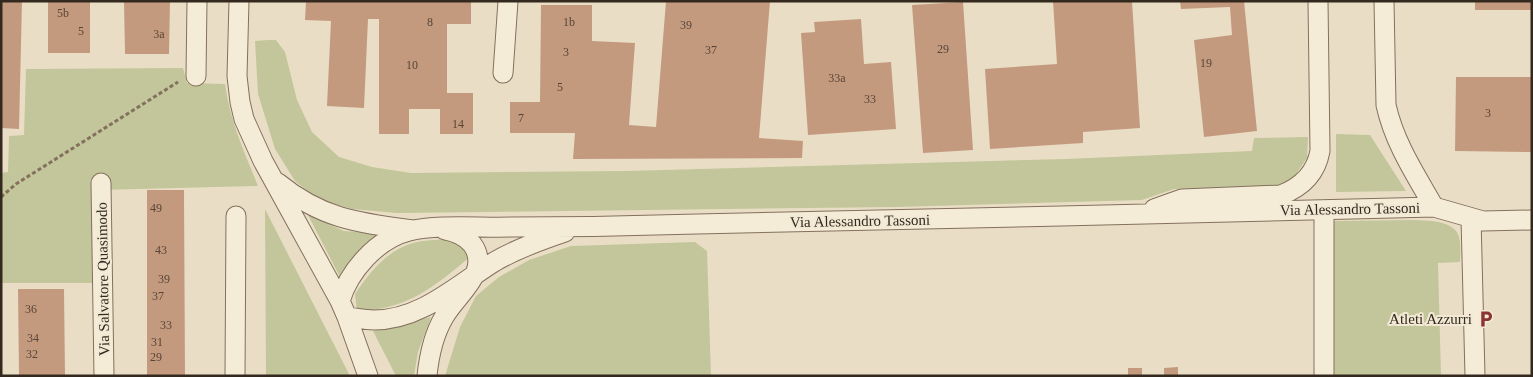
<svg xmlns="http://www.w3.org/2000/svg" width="1533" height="377" font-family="'Times New Roman',serif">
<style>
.green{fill:#c2c69a}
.building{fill:#c49a7f}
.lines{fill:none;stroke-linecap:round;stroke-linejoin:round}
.minor-casing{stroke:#83705d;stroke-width:21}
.path{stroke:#83705d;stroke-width:3;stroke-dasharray:4 2.5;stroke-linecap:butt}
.minor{stroke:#f5ecd8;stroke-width:19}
.labels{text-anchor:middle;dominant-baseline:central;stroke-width:4;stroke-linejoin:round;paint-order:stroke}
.number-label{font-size:12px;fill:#584537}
.street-label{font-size:15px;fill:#34291f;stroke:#f2e9d4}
.poi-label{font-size:15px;fill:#34291f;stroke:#f2e9d4;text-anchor:end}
</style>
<rect width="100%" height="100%" fill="#e9dec5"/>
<path class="green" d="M268,40H276L285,52L297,100L312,132L339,157L372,167L411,173L627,171L1066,159L1252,151L1254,138L1308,137L1307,158L1294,177L1284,186L1174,189L1142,200L896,207L397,213L352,209L318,199L295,181L275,149L258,94L255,41Z
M183,68L187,83L225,84C230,121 244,151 258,186L99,190L100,283H1V173L8,172L9,136L24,135L26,69Z
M1336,134L1370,135L1406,191L1336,192Z
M265,209L350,376H266Z
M308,215L344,231L382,234C365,247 352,259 340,277Z
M1414,220C1427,221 1447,220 1456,231C1462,238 1460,253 1460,262L1438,263L1441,376H1334L1332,221Z
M458,238L471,256C433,288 409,308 357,312L355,294C369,273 386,252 410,244C423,239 444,240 458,238Z
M695,242L707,251L711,376H445L460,327L476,296L499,277L529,260L571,246Z
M431,317L418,352L414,376H396L373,331Z"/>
<path class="building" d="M1,1H22L19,129L1,128Z
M48,1H90V53H48Z
M124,1H170L169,54H125Z
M306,1H471V24H447V93H473V134H440V109H409V134H379V19H368L364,108L327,106L331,21L305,20Z
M666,1H770L759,138L803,141L802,158L573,159L575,133H510V102H540L541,5H592V41L635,43L629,125L656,127Z
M1053,1H1132L1140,128L1083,132V143L990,149L985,69L1057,64Z
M1180,1H1244L1257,131L1204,137L1194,40L1232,35L1230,7L1181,9Z
M1475,1H1532V10H1475Z
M963,2L973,150L923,153L912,5Z
M861,19L864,64L891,62L896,129L808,135L801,33L815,32L814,22Z
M1456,77H1532V152L1455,151Z
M147,190H184L185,376H147Z
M18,289H64L65,376H19Z
M1178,367V376H1164V368Z
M1128,368H1142V376H1128Z"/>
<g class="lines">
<g class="minor-casing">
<path id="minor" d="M239,1L237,76L240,102L244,119L263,161L340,301L347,317L368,376
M1384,1L1386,105C1394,142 1415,174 1434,207
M503,73L508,1
M196,76L197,1
M101,183L104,376
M278,183C322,219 359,223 413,230
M1154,209L1182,199L1281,195C1302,187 1316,173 1320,151L1318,1
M1471,218L1475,376
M340,301C349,271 377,239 409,231C438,224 480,228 511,227C573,227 635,226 697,224C943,219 1188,213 1434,207L1483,221L1532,220
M347,317C356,318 365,320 374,320C421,320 457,285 494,262C516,249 541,240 565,232
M235,376L236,216
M427,376C429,356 434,334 444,317C457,294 492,271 472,244C465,236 456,232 445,230
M1324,376V210"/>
</g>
<path class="path" d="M1,197L16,184L178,82"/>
<use href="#minor" class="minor"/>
</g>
<defs>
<g id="parking-bare" transform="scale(1.35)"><path d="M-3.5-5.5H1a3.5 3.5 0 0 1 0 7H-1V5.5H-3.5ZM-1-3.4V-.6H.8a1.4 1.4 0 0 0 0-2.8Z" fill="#8b3335" stroke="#f2e9d4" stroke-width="2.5" paint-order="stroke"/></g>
</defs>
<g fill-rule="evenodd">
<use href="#parking-bare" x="1486" y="319"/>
</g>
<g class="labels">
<g class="number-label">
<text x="63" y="13">5b</text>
<text x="430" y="22">8</text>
<text x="569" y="22">1b</text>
<text x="686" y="25">39</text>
<text x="81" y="31">5</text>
<text x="159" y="34">3a</text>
<text x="943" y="49">29</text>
<text x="711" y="50">37</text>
<text x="566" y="52">3</text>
<text x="1206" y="63">19</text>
<text x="412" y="65">10</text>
<text x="837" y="78">33a</text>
<text x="560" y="87">5</text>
<text x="870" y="99">33</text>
<text x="1488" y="113">3</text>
<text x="521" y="118">7</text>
<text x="458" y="124">14</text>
<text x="156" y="208">49</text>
<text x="161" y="250">43</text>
<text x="164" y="279">39</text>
<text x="158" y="296">37</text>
<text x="31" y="309">36</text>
<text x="166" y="325">33</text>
<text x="33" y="338">34</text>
<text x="157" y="342">31</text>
<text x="32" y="354">32</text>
<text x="156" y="357">29</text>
</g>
<g class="street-label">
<text transform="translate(1350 209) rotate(-1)">Via Alessandro Tassoni</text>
<text transform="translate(860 221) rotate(-1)">Via Alessandro Tassoni</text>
<text transform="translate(103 279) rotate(-91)">Via Salvatore Quasimodo</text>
</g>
<g class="poi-label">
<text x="1472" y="319">Atleti Azzurri</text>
</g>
</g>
<rect width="1533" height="377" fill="none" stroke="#34291f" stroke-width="5"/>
</svg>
